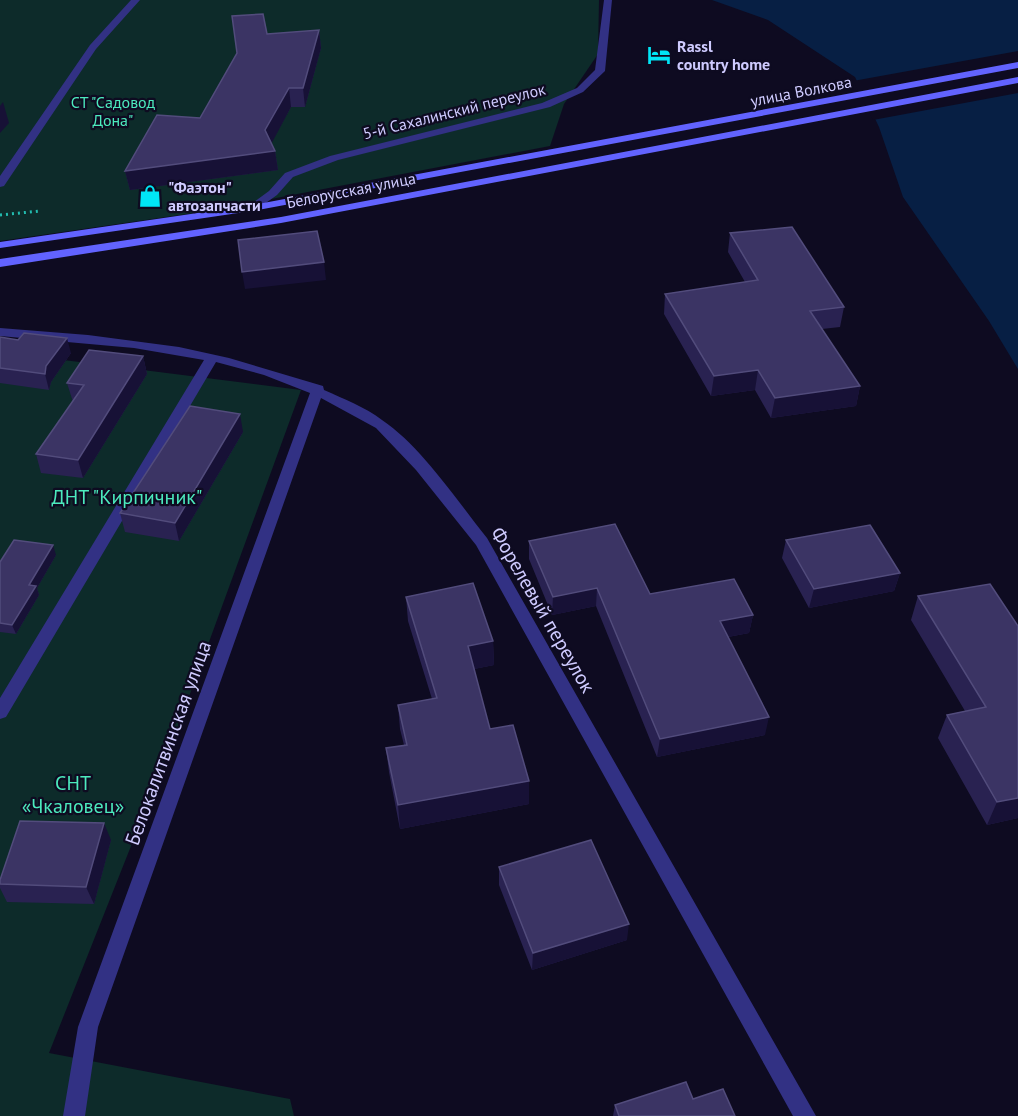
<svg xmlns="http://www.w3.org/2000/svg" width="1018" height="1116" font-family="'PT Sans',sans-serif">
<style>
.green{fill:#0d2b2a}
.water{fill:#071f44}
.pier{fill:#0e0b21}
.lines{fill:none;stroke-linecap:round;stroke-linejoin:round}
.path{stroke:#22bbae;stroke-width:3;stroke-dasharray:2 4;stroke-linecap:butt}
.street{fill:#323184;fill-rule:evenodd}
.secondary{fill:#6263ff;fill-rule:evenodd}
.wall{fill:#292251}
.shaded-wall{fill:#171136}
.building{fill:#3b3464;stroke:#524c7c;stroke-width:1.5}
.labels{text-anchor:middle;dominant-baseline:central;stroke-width:4.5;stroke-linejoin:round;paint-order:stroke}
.far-poi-label{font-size:16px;font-weight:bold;fill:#cfcbff;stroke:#0e0b21;text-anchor:start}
.far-street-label{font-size:16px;fill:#cfcbff;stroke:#0e0b21}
.far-park-label{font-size:16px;fill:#4ceabd;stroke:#0e0b21}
.park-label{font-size:20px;fill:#4ceabd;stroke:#0e0b21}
.street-label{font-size:20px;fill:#cfcbff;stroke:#0e0b21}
</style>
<rect width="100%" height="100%" fill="#0e0b21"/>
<path class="green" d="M0,0H599L598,54L564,104L550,146L208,211L0,241Z
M0,352L301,390L175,735L49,1053L290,1099L294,1116H0Z"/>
<path class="water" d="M712,0H1018V369L989,321L903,197L879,127L855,77L768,20Z"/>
<path class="pier" d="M1018,51V93L873,120L853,81Z"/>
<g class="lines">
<path class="path" d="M0,215L40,211"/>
<path class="street" d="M131,0H140L96,49L4,186L0,187V176L90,45Z
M604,0H612L605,71L583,92L550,107L338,160L293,177L277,195L256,210L252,211L246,208L269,191L285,173L330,156L542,103L577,88L595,70Z
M0,328L88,335L179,347L229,358L323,386L324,390C344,399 365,407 382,420C421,446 458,502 487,538L816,1116H793L476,545L416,470L376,428L321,398L98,1027L85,1116H63L78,1027L310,393L264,375L216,362L6,717L0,719V698L204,360L134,348L0,336Z"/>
<path class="secondary" d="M1018,62V68L252,211L0,248V242L252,205Z
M1018,77V83L281,223L0,267V259L281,217Z"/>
</g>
<path class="wall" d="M319,30L321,48L305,107H291L271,143L275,151L278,170L130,190L125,171L200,118L267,34Z
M730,233L844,307L840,327L822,329L860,386L856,406L771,418L755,390L711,396L664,314L665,294L745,282L728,252Z
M0,337L71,353L51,382L49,390L0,383Z
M143,356L147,374L83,478L41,473L36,454L73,402L67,383Z
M243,432L179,541L125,532L120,513Z
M786,540L900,573L894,591L809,608L782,558Z
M529,541L650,594L753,615L749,633L728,637L765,735L657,757L596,606L552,615L529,559Z
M56,555L37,588L39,595L16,634L0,632V562Z
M918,596L1018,626V818L987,825L938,738L947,715L965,711L911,620Z
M406,597L493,641L494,665L474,669L490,729L529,781V804L400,829L389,772L386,748L404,745L400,729L398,705L432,699L408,621Z
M111,840L94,904L7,902L0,888V880Z
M499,867L627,940L532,970L499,885Z
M693,1099L735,1116H613L615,1105Z"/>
<path class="shaded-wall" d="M319,30L321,48L305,107L303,88Z
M289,88L291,107L268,150L265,130Z
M3,102L9,123L0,133V106Z
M275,151L278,170L130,190L125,171Z
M324,262L326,280L245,289L242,272Z
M67,338L71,353L51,382L49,390L45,374L46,366Z
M143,356L147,374L83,478L78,460Z
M758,370L755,390L711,396L714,376Z
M860,386L856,406L771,418L775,398Z
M240,414L243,432L179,541L175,523Z
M53,545L56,555L37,588L39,595L16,634L12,625L29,585Z
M900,573L894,591L809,608L814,589Z
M597,588L596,606L552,615L553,597Z
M753,615L749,633L717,639L720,621Z
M493,641L494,665L469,670L468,646Z
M769,717L765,735L657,757L660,739Z
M529,781V804L400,829L398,805Z
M1018,798V818L987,825L997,802Z
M104,823L111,840L94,904L86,887Z
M629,924L627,940L532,970L533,953Z"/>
<path class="building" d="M263,14L267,34L319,30L303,88H289L265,130L275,151L125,171L157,115L200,118L237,53L232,16Z
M792,227L844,307L810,311L860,386L775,398L758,370L714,376L665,294L758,280L730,233Z
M317,231L324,262L242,272L238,240Z
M24,333L67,338L46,366L45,374L0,368V337L18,340Z
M89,350L143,356L78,460L36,454L84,385L67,383Z
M190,406L240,414L175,523L120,513Z
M615,524L650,594L734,579L753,615L720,621L769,717L660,739L597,588L553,597L529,541Z
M870,525L900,573L814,589L786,540Z
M14,540L53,545L29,585L36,586L12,625L0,623V562Z
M473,583L493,641L468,646L490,729L513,725L529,781L398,805L386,748L407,745L398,705L437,698L406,597Z
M990,584L1018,626V798L997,802L947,715L986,707L918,596Z
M20,821L104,823L86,887L0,884V880Z
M591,840L629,924L533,953L499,867Z
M686,1082L693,1099L723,1089L735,1116H619L615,1105Z"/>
<defs>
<g id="hotel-bare" transform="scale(1.8)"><path d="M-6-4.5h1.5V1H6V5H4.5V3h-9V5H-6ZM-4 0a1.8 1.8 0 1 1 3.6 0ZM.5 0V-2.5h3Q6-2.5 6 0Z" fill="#00e5f6" stroke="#0e0b21" stroke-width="2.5" paint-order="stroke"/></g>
<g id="shop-bare" transform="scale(1.8)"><path d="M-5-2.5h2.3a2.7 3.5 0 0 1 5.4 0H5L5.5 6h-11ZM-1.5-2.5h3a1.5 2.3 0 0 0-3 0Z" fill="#00e5f6" stroke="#0e0b21" stroke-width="2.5" paint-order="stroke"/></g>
</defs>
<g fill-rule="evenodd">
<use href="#hotel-bare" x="659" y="55"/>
<use href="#shop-bare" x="150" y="196"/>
</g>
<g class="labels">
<g class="far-poi-label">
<text x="677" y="46">Rassl<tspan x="677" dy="18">country home</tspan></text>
<text x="168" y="187">"Фаэтон"<tspan x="168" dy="18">автозапчасти</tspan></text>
</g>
<g class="far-street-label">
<text transform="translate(801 91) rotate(-11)">улица Волкова</text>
<text transform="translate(454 111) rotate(-14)">5-й Сахалинский переулок</text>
<text transform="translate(351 190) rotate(-11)">Белорусская улица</text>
</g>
<g class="far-park-label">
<text x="113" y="102">СТ "Садовод<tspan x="113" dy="18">Дона"</tspan></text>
</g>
<g class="park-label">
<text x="127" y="497">ДНТ "Кирпичник"</text>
<text x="73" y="783">СНТ<tspan x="73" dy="23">«Чкаловец»</tspan></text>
</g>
<g class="street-label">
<text transform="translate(543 610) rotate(60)">Форелевый переулок</text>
<text transform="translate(168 743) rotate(-70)">Белокалитвинская улица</text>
</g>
</g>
</svg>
